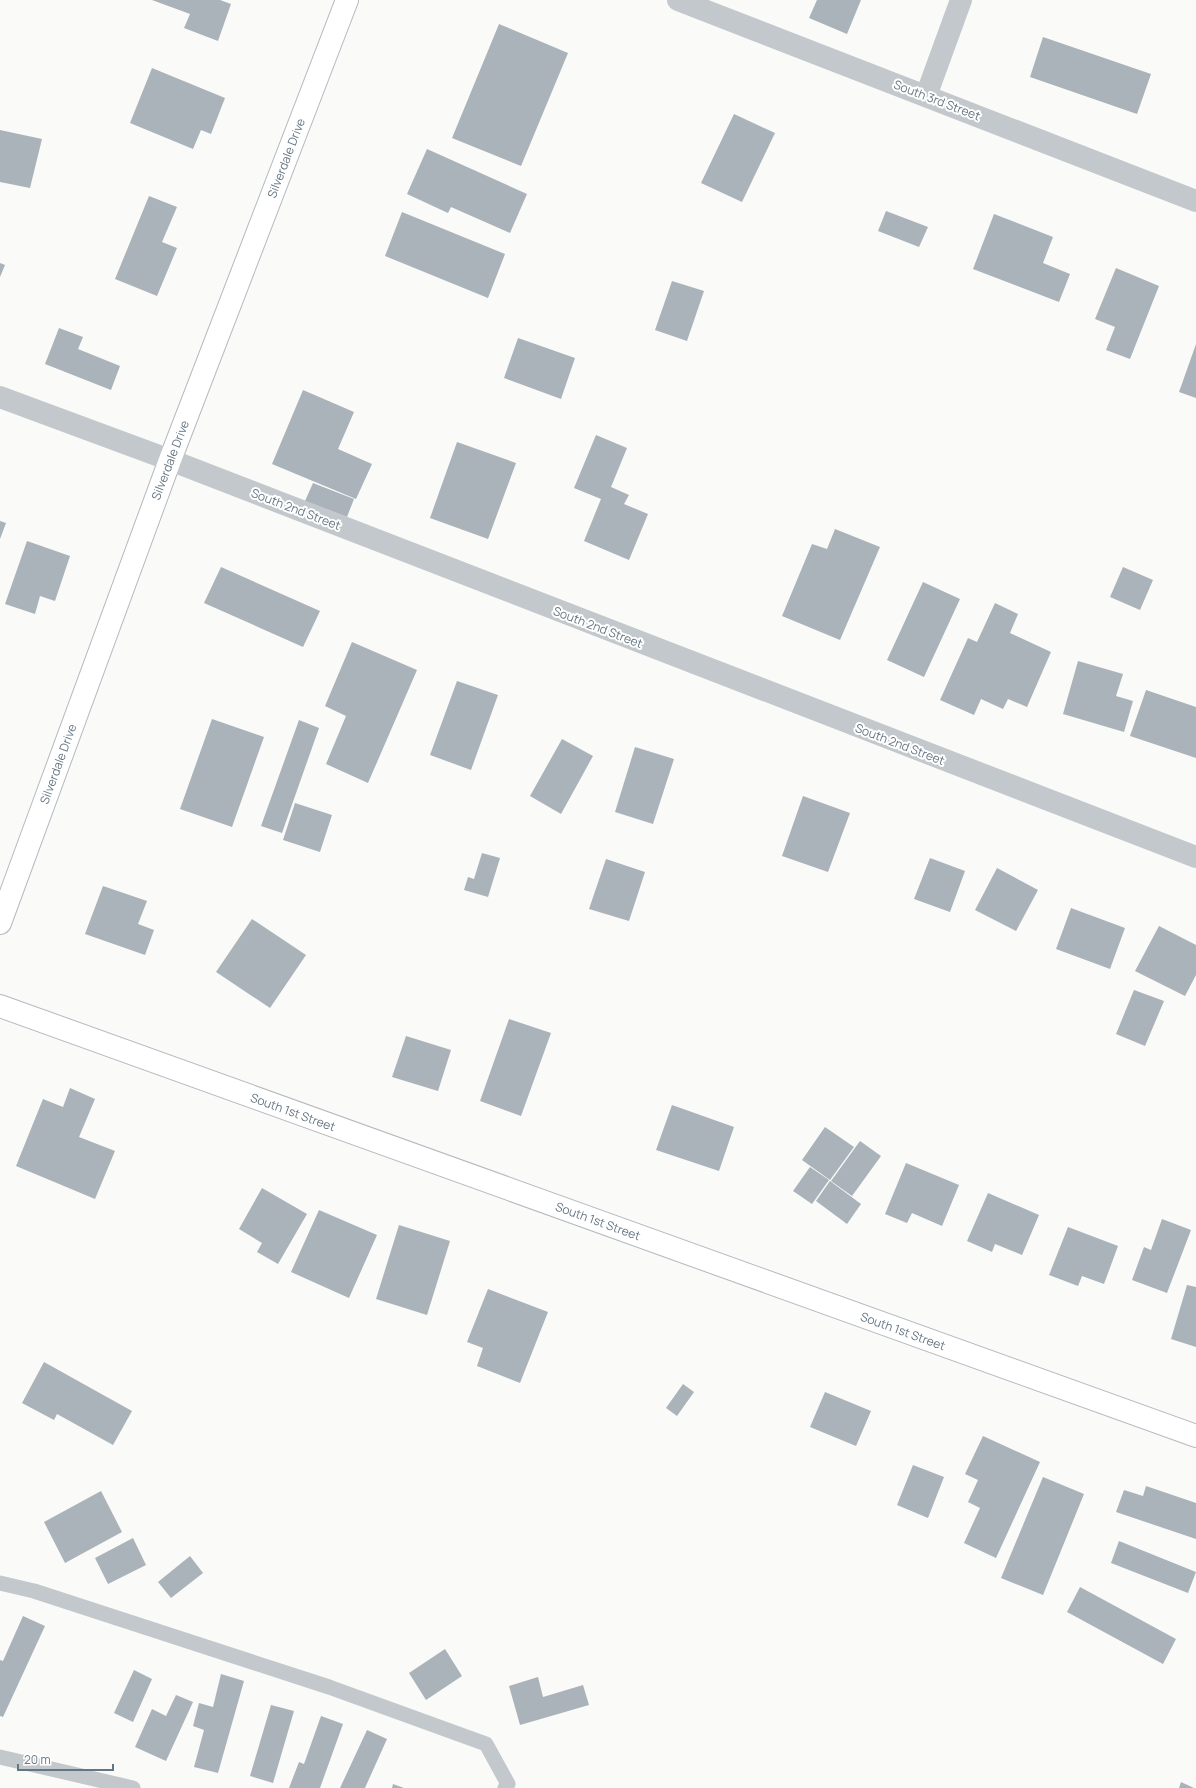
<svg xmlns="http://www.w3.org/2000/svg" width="1196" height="1788" font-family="Manrope,sans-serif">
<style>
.building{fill:#aab3b9}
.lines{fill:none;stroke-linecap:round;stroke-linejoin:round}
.secondary-casing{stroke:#b3babf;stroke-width:24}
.lane{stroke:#c3c8cc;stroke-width:15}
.street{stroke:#c3c8cc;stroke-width:22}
.secondary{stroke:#fff;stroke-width:22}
.labels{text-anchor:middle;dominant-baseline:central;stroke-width:4;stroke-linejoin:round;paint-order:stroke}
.street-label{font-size:12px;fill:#657683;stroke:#fff}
</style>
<rect width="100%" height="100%" fill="#fafaf8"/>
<path class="building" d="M152,0H220L231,4L218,41L184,28L190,14Z
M817,0H861L847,34L809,18Z
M499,24L568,53L521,166L452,138Z
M1043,37L1151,74L1137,114L1030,77Z
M152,68L225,98L211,134L201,130L193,149L130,123Z
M734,114L775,133L742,202L701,183Z
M0,130L42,139L30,188L0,182Z
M427,149L527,194L510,233L451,207L448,213L407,194Z
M149,196L177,207L162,242L177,248L157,296L115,279Z
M886,211L928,227L919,247L878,231Z
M402,212L505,254L488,298L385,256Z
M994,214L1053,237L1043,263L1070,274L1059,302L973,269Z
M0,263L5,265L0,277Z
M1116,268L1159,286L1130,359L1106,350L1115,327L1095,319Z
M672,281L704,291L687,341L655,330Z
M59,328L83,337L78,349L120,366L111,390L45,364Z
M518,338L575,358L561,399L504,378Z
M1196,344V398L1179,392Z
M303,390L354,412L338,449L372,464L356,499L272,464Z
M596,435L627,448L611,487L629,495L624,504L648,514L629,560L584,541L601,499L574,488Z
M457,442L516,463L488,539L430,518Z
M313,483L354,499L347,517L305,501Z
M0,521L6,523L0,539Z
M835,529L880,547L840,640L782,616L812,544L827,549Z
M27,541L70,556L55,601L40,596L35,614L5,604Z
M221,567L320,611L303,647L204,603Z
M1123,567L1153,580L1140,610L1110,597Z
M923,582L960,599L924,677L887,660Z
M995,603L1018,614L1010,633L1051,652L1027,707L1008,699L1003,709L981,699L974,715L940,700L968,638L977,642Z
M352,642L417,670L368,783L326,764L346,716L325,706Z
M1078,661L1123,674L1116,696L1133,701L1124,732L1063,714Z
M457,681L498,695L471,770L430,755Z
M1146,690L1196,707V758L1130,736Z
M212,719L264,737L232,827L180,809Z
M299,720L319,728L282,833L261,826Z
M562,739L593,756L561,814L530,796Z
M635,747L674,759L653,824L615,812Z
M803,796L850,813L828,872L782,856Z
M295,803L332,815L320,852L283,840Z
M482,853L500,858L488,897L464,890L468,877L474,879Z
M930,858L965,871L950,912L914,899Z
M606,859L645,872L629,921L589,909Z
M997,868L1038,890L1016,931L975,910Z
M103,886L147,901L138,924L154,930L145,955L85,934Z
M1071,908L1125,928L1110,969L1056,949Z
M252,919L306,955L270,1008L216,972Z
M1159,926L1196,945V975L1185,996L1135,971Z
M1134,990L1164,1001L1145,1046L1116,1034Z
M509,1019L551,1033L521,1116L480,1101Z
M406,1036L451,1050L438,1091L392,1077Z
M70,1088L95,1099L79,1137L115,1151L95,1199L16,1166L43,1099L63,1107Z
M672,1105L734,1127L719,1171L656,1150Z
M825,1127L854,1147L830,1180L802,1160Z
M860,1141L881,1156L852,1196L831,1181Z
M906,1163L959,1185L942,1226L912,1213L907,1223L885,1214Z
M810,1167L829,1180L812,1204L793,1191Z
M830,1181L861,1204L847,1224L816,1201Z
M262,1188L307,1214L278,1264L257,1252L262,1243L239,1229Z
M988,1193L1039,1215L1022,1255L995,1244L992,1252L967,1241Z
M319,1210L377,1235L349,1298L291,1272Z
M1162,1219L1191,1230L1167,1293L1132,1280L1144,1247L1151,1250Z
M399,1225L450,1241L427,1315L376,1299Z
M1068,1227L1118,1246L1104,1284L1082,1276L1078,1286L1049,1275Z
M1187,1285L1196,1287V1347L1171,1339Z
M488,1289L548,1312L520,1383L477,1366L483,1348L467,1342Z
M44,1362L132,1411L113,1445L57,1414L54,1420L22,1403Z
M683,1384L694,1392L677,1416L666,1408Z
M825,1392L871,1411L856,1446L810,1427Z
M983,1436L1040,1462L996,1558L964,1543L980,1508L968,1502L978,1480L965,1474Z
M913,1465L944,1477L928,1518L897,1505Z
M1043,1477L1084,1494L1043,1595L1001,1578Z
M1146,1486L1196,1503V1539L1116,1512L1124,1490L1143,1496Z
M101,1491L122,1532L65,1563L44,1522Z
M133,1538L146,1565L108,1584L95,1558Z
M1119,1541L1196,1572L1188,1593L1111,1563Z
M190,1556L203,1573L171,1598L158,1582Z
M1080,1587L1176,1639L1163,1664L1067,1612Z
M23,1616L45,1626L3,1717L0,1716V1660L3,1661Z
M445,1649L462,1676L426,1700L409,1673Z
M134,1670L152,1679L133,1722L114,1713Z
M221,1674L244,1681L218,1773L194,1767L204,1730L193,1726L199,1703L213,1707Z
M538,1677L543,1697L583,1685L589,1705L520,1725L509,1686Z
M176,1695L193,1702L166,1761L135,1747L152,1709L166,1716Z
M271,1705L294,1711L273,1783L250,1776Z
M321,1716L343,1724L320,1788H289L299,1762L304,1764Z
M367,1730L387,1739L365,1788H340Z
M1181,1782L1194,1788H1179Z
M393,1784L404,1788H392Z"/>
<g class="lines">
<g class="secondary-casing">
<path id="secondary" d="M0,923L170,460L347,0
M0,1006L1196,1436"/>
</g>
<path class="lane" d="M0,1583L34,1591L329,1687L486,1744L508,1784L505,1788
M0,1757L133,1788"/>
<path class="street" d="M678,0L1196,201
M926,96L961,0
M0,397L170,460L1196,857"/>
<use href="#secondary" class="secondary"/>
</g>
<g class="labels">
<g class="street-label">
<text transform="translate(937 100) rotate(21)">South 3rd Street</text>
<text transform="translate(286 158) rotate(-69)">Silverdale Drive</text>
<text transform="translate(170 460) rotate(-69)">Silverdale Drive</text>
<text transform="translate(296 509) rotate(21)">South 2nd Street</text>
<text transform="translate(598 627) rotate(21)">South 2nd Street</text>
<text transform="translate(900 744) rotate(21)">South 2nd Street</text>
<text transform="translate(58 764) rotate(-70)">Silverdale Drive</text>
<text transform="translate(293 1112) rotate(20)">South 1st Street</text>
<text transform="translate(598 1221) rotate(20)">South 1st Street</text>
<text transform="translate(903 1331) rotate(20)">South 1st Street</text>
</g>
</g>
<path d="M18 1764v6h95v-6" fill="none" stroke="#657683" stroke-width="2"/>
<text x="24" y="1764" font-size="12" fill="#657683" stroke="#ffffff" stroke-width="3" paint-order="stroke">20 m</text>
</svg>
